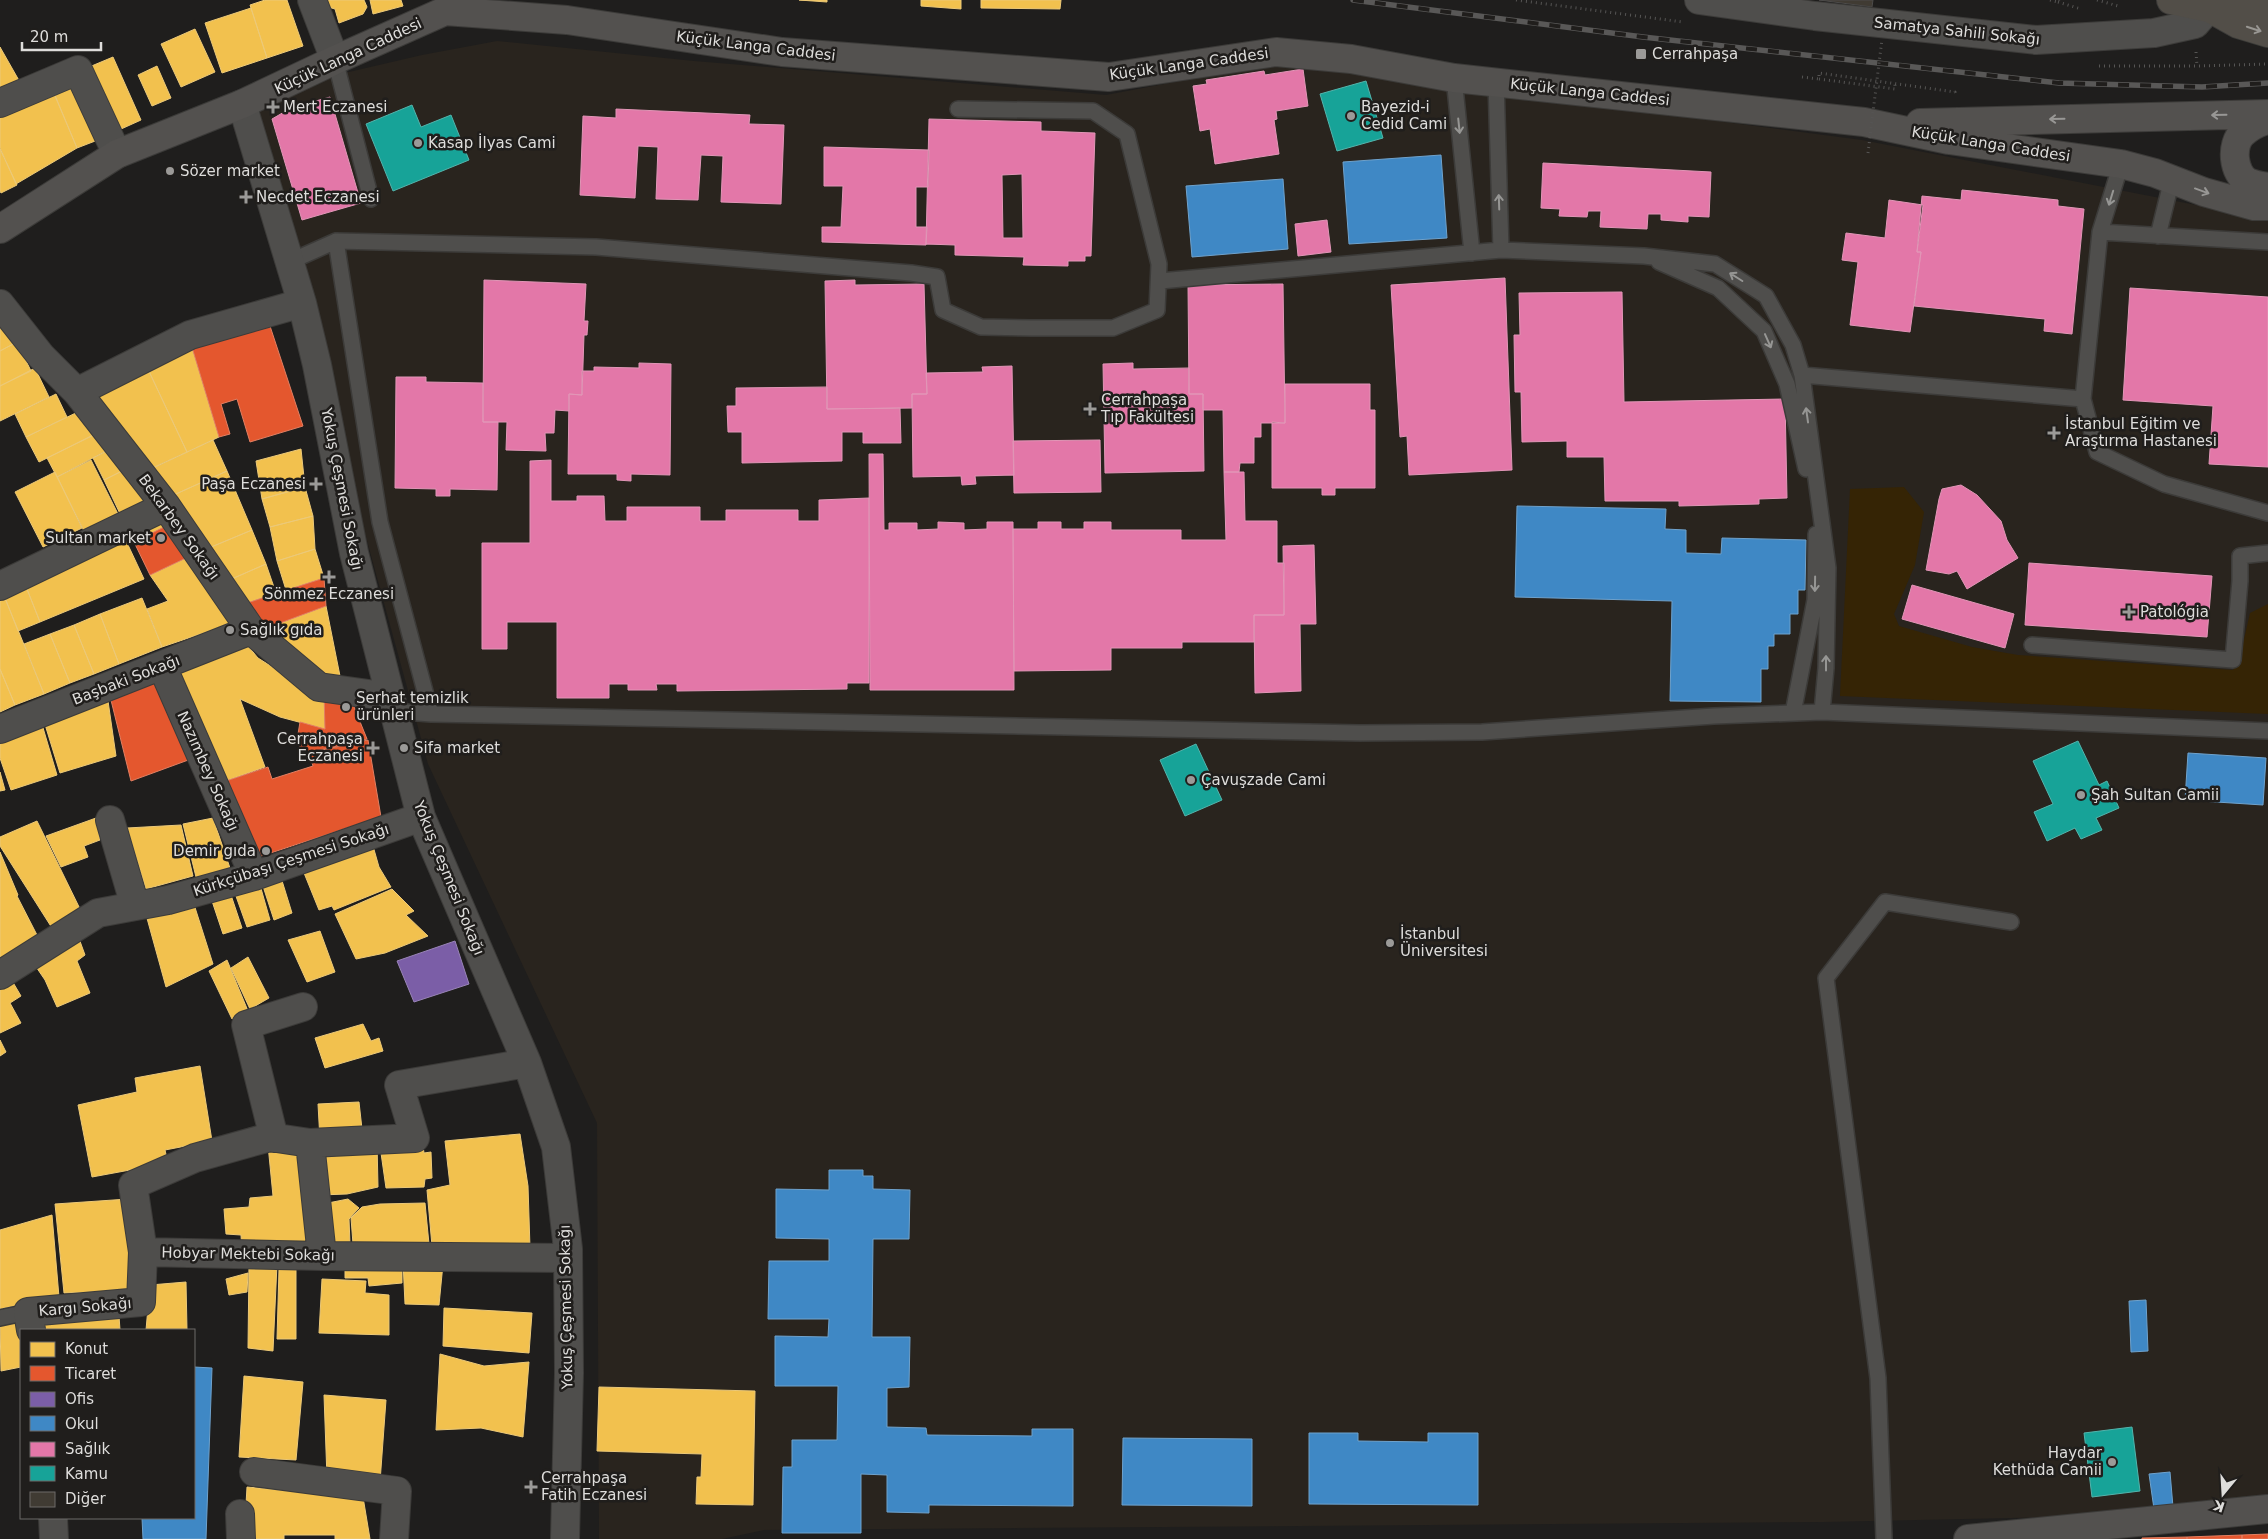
<svg xmlns="http://www.w3.org/2000/svg" width="2268" height="1539" font-family="'DejaVu Sans',sans-serif">
<style>
.built{fill:#29241e}
.green{fill:#352405}
.homes{fill:#f2c14e;stroke:#ecc978}
.shops{fill:#e4572e;stroke:#e27f62}
.offices{fill:#7b5ea7;stroke:#9984b7}
.schools{fill:#3f88c5;stroke:#6fa2cc}
.health{fill:#e377a8;stroke:#e296b7;fill-rule:evenodd}
.public{fill:#17a398;stroke:#53b4ac}
.building{fill:#403b33;stroke:#4c4b4a}
.lines{fill:none;stroke-linecap:round;stroke-linejoin:round}
.lane-casing{stroke:#3c3b39;stroke-width:18}
.street-casing{stroke:#3c3b39;stroke-width:30}
.secondary-casing{stroke:#3c3b39;stroke-width:30}
.primary-casing{stroke:#3c3b39;stroke-width:30}
.path{stroke:#565554;stroke-width:3;stroke-dasharray:1 4;stroke-linecap:butt}
.lane{stroke:#4f4e4c;stroke-width:15}
.street{stroke:#4f4e4c;stroke-width:28}
.secondary{stroke:#53514f;stroke-width:28}
.primary{stroke:#524e48;stroke-width:28}
.rail-casing{stroke:#595857;stroke-width:5.5}
.rail{stroke:#201e1c;stroke-width:4;stroke-dasharray:11;stroke-linecap:butt}
.path-bridge{stroke:#565554;stroke-width:3;stroke-dasharray:1 4;stroke-linecap:butt}
.oneway{stroke:#989692}
.oneway2{stroke:#989795}
.oneway3{stroke:#969694}
.poi-dot{fill:#9b9a98;stroke:#201e1c;stroke-width:2}
.labels{text-anchor:middle;dominant-baseline:central;stroke-width:5;stroke-linejoin:round;paint-order:stroke}
.street-label{font-size:15px;fill:#dedddb;stroke:#201e1c}
.poi-label{font-size:15px;fill:#dedddb;stroke:#201e1c;text-anchor:start}
</style>
<rect width="100%" height="100%" fill="#1f1e1d"/>
<path class="built" d="M497,41L694,61L1106,95L1274,63L1862,140L2242,214L2268,215V1501L2101,1516L1824,1522L764,1530L722,1539H599L597,1123L428,764L251,116L336,75L422,55Z"/>
<path class="green" d="M1904,487L1924,512L1915,565L1894,614L1899,626L1972,647L2018,655L2233,670L2242,648L2250,613L2268,604V714L1840,696L1850,489Z"/>
<path class="homes" d="M265,0H287L303,46L267,58L250,5Z
M326,0H364L367,7L363,14L339,23L335,9L328,7Z
M370,0H401L403,6L373,14Z
M799,0H827V2Z
M921,0H961V9L921,6Z
M981,0H1061L1060,9L981,8Z
M251,8L267,58L222,73L205,23Z
M195,29L215,72L181,87L161,44Z
M0,47L21,84L0,96Z
M113,57L141,120L110,134L82,70Z
M157,66L171,98L152,106L138,75Z
M78,78L103,138L77,148L52,89Z
M52,88L77,148L16,184L0,148V109Z
M0,149L17,185L1,193L0,191Z
M0,310L17,342L0,351Z
M17,342L31,371L0,386V351Z
M191,344L219,437L187,452L146,365Z
M146,365L187,452L148,470L92,389Z
M35,368L49,397L0,421V386Z
M56,394L67,417L26,437L15,414Z
M84,409L96,434L39,462L26,437Z
M97,433L106,451L57,477L47,458Z
M213,440L227,471L167,498L153,468Z
M113,448L124,470L104,480L93,458Z
M301,449L305,487L262,499L256,461Z
M91,460L120,518L86,535L57,477Z
M124,470L151,509L124,522L104,480Z
M227,471L252,530L204,550L167,498Z
M55,472L82,528L43,547L15,492Z
M305,487L313,516L270,527L262,499Z
M313,516L315,549L277,561L270,527Z
M156,518L164,527L134,542L128,529Z
M121,530L144,579L40,622L25,584Z
M252,530L266,564L227,581L204,550Z
M315,549L324,578L286,590L277,561Z
M186,558L233,623L162,647L147,609L168,601L150,575Z
M266,564L276,593L247,603L227,581Z
M25,584L40,622L18,631L3,593Z
M5,598L44,694L15,705L0,669V599Z
M142,598L162,647L119,664L100,614Z
M326,606L340,676L319,683L264,629Z
M100,614L119,664L94,674L74,625Z
M74,625L94,674L70,683L50,634Z
M50,634L70,683L44,694L24,644Z
M243,640L258,658L285,675L324,693L325,729L280,717L240,699L265,767L223,782L175,668Z
M0,669L15,705L0,712Z
M107,694L116,756L60,773L43,718Z
M41,721L57,775L11,790L0,758V735Z
M0,772L5,790L0,791Z
M96,818L100,840L84,846L88,857L61,867L46,836Z
M213,818L231,871L196,877L183,824Z
M37,821L82,913L52,928L0,846V837Z
M181,825L193,876L146,889L127,828Z
M371,839L379,867L391,887L334,910L332,906L319,910L302,868Z
M0,852L18,895L17,896L37,935L0,960Z
M279,871L292,913L274,920L260,877Z
M258,878L270,920L247,927L232,885Z
M228,886L242,928L223,934L209,892Z
M392,889L414,911L406,915L428,936L385,953L356,959L335,914Z
M192,898L213,964L166,987L145,911Z
M320,931L335,972L307,982L288,940Z
M77,933L85,955L77,961L90,993L57,1007L45,980L30,958Z
M248,957L269,998L250,1009L231,968Z
M227,960L248,1011L232,1019L209,971Z
M11,979L21,996L10,1003L21,1023L0,1033V985Z
M363,1024L371,1041L379,1038L383,1051L325,1068L315,1038Z
M0,1040L6,1052L0,1056Z
M200,1066L212,1141L165,1150L168,1163L92,1177L78,1105L137,1092L135,1078Z
M359,1102L363,1138L320,1140L318,1104Z
M520,1134L528,1186L530,1248L432,1246L427,1190L450,1185L445,1141Z
M377,1143L378,1187L347,1194L320,1195L315,1146Z
M297,1144L307,1248L242,1252L241,1235L226,1234L224,1209L249,1207L250,1198L273,1196L268,1145Z
M380,1146H423L424,1153L431,1152L432,1178L425,1179L424,1187L386,1188Z
M128,1199L133,1291L64,1293L55,1204Z
M348,1199L359,1208L349,1219L350,1244L327,1248L323,1204Z
M425,1203L429,1244H353L351,1218L362,1207L380,1204Z
M52,1215L59,1297L0,1309V1230Z
M403,1261L443,1264L439,1305L405,1304Z
M249,1264H277L273,1351L248,1348Z
M296,1264V1339H277L279,1269Z
M402,1264V1283L369,1286L368,1278H345V1266Z
M248,1273L247,1292L229,1295L226,1279Z
M322,1279L366,1281L365,1293L389,1295V1335L319,1333Z
M186,1282L187,1330H146L150,1285Z
M444,1308L532,1313L529,1353L443,1346Z
M119,1316L120,1330H43L41,1319Z
M17,1318L21,1333V1367L1,1371L0,1322Z
M440,1354L484,1366L529,1362L523,1437L481,1428L436,1430Z
M244,1376L303,1382L296,1460L239,1457Z
M599,1387L755,1391L753,1505L696,1504L697,1477H701L702,1454L597,1451Z
M324,1395L386,1400L380,1482L327,1478Z
M247,1487L363,1497L370,1539H335V1535H284V1539H244Z"/>
<path class="shops" d="M267,317L303,426L250,442L237,399L221,404L230,434L219,437L191,344Z
M164,527L186,558L150,575L134,542Z
M324,578L326,606L264,629L247,603Z
M158,673L191,759L131,781L109,692Z
M348,692L367,739L303,754L297,740L300,722L325,729L324,693Z
M368,740L381,817L249,860L223,782L268,767L272,779L313,766L309,753Z
M2268,1534V1539H2242V1535Z
M2242,1535V1539H2187V1537Z
M2187,1537V1539H2142V1538Z"/>
<path class="offices" d="M455,941L469,984L414,1002L397,961Z"/>
<path class="schools" d="M1441,155L1447,238L1349,244L1343,162Z
M1283,179L1288,249L1192,257L1186,186Z
M1517,506L1666,509L1665,529L1686,530V553L1721,554L1722,538L1806,540L1805,590H1798V614H1790V634H1774V646H1768V669H1761V702L1670,701L1672,601L1515,597Z
M2188,753L2266,758L2263,805L2185,800Z
M829,1170H863V1176H873V1189L910,1190L909,1239H873L872,1337H910L909,1387L887,1388V1427L926,1428L927,1435L1032,1436V1429H1073V1506L929,1505V1513L887,1512V1475L861,1474V1533H782L783,1467H792V1440H837L838,1386H775V1336L828,1337L829,1319H768L769,1261H829V1239L776,1238V1189L829,1190Z
M2146,1300L2148,1351L2131,1352L2129,1301Z
M194,1367L212,1368L206,1539H143L142,1518H194Z
M1309,1433H1358V1441L1428,1442V1433H1478V1505L1309,1504Z
M1123,1438L1252,1439V1506L1122,1505Z
M2170,1472L2173,1507L2154,1509L2149,1474Z"/>
<path class="health" d="M1303,69L1308,106L1276,111L1277,119L1274,120L1279,154L1215,164L1210,129L1200,131L1193,86L1207,84L1206,80L1264,71L1265,75Z
M330,97L361,203L302,220L272,119L291,108Z
M616,109L750,115L749,124L784,125L781,204L721,202L723,156L701,155L698,200L656,199L658,147L638,146L635,198L580,195L583,116L616,118Z
M929,119L1041,122V131L1095,133L1091,256H1085V261H1068V266L1023,265L1024,257L955,255V245L926,244ZM1022,174L1023,238H1003L1002,175Z
M824,147L929,150L928,187H916V227H927L926,245L822,242V227H841L843,186H824Z
M1543,163L1711,172L1709,217L1688,216V222L1661,220V214H1648L1647,229L1600,227L1601,211H1588L1587,217L1559,216L1560,209L1541,208Z
M1962,190L2058,200V206L2084,209L2072,334L2044,331L2045,319L1914,306L1921,252H1917L1922,196L1961,200Z
M1889,200L1923,205L1917,252H1921L1910,332L1850,325L1858,262L1842,260L1846,233L1885,238Z
M1327,220L1331,252L1298,256L1295,224Z
M1505,278L1512,470L1409,475L1407,436L1400,437L1391,285Z
M484,280L586,284L584,321H588L587,335H584L582,395L569,394V411L555,410L554,433H545L546,451L506,450L507,422H483Z
M855,280V285L924,284L927,394H912V408L827,409L825,281Z
M1283,284L1285,423H1261V437H1254V463H1240L1239,472H1224L1223,410H1203V394H1189L1188,285Z
M2130,288L2268,297V467L2209,464L2213,406L2123,400Z
M1622,292L1624,402L1785,399L1787,498L1759,499V504L1679,506V501H1605L1604,457H1567V441L1522,442L1521,392H1515L1514,335H1520L1519,293Z
M639,363L671,364L670,475L631,474V481L617,480V474H568L569,394L582,395V371H594V367L639,368Z
M1133,363V369L1189,368V394H1203L1204,471L1105,473L1103,364Z
M1012,366L1014,475L975,476L976,484L962,485L961,476L913,477L912,394H927L926,373L983,372L982,367Z
M396,377H426V382L483,383V422H498L497,490L450,489V496H436V489L395,488Z
M1285,384H1370V410H1375V488H1335V495H1322V488H1272V422L1285,423Z
M827,387V409L900,408L901,443H863V432H842V461L742,463V432H728L727,406H736V388Z
M1100,440L1101,492L1014,493L1013,441Z
M869,454H883L884,530H889V523H917V530L938,529V522L964,523V530L987,529V522H1013L1014,690H870Z
M551,460V501H577V496H604L605,521H627V507H700V521H726V510H798V521H819V500L869,498V683H847V689L677,691V684H656L657,690H628V684H609V698H557V622H507V649H482V543H530V461Z
M1224,472H1244L1245,521H1277V563H1284V615H1254V642H1182V648H1111V670L1014,671L1013,529H1038V522H1061V529H1084V522H1111V530H1181V540H1226Z
M1961,485L1977,495L2001,521L2007,540L2018,558L1967,589L1957,571L1949,574L1926,570L1939,499L1942,489Z
M1314,545L1316,624H1300L1301,691L1255,693L1254,615H1284L1283,546Z
M2029,563L2212,576L2207,637L2025,625Z
M1912,585L2014,614L2005,648L1902,619Z"/>
<path class="public" d="M1366,81L1383,138L1337,151L1320,94Z
M412,105L421,127L451,115L469,160L393,191L366,124Z
M2078,741L2099,785L2107,781L2119,808L2096,818L2102,830L2081,839L2075,828L2047,841L2034,812L2053,804L2033,761Z
M1196,744L1222,800L1185,816L1160,760Z
M2132,1427L2140,1491L2092,1497L2084,1433Z"/>
<path class="building" d="M1819,0H1873L1872,7Z"/>
<g class="lines">
<g class="lane-casing">
<path id="lane" d="M335,60L371,199
M1454,78L1472,253
M1496,82L1501,250
M2100,232L2121,164
M2158,236L2172,179
M336,241L380,522L431,714
M2268,242L2100,232L2083,399L2097,452L2164,484L2268,513
M289,262L336,241L596,247L911,273L937,277L943,310L981,327L1032,328H1113L1157,310L1159,264L1127,134L1093,111L958,109
M1659,262L1718,288L1764,331L1787,384L1806,469
M1160,281L1501,250L1644,256L1715,264L1766,296L1793,345L1802,375L1828,568L1826,668L1822,712
M1802,375L2083,399
M2032,645L2233,660L2240,581V556L2268,553
M393,711L431,714L1360,733L1482,732L1714,716L1822,712L2268,731
M1793,713L1815,600L1816,534
M0,1318L28,1312
M1884,1539L1878,1378L1826,978L1885,902L2011,922"/>
</g>
<g class="street-casing">
<path id="street" d="M312,0L335,60
M1699,0L1815,16L2036,40L2154,33L2195,24L2209,8
M0,103L78,70L117,154
M242,104L302,303L317,365L354,553L421,817L527,1063L556,1147L568,1249L569,1373L565,1539
M0,304L41,356L77,392L166,506L251,630L319,687L390,697
M77,392L190,335L302,303
M0,586L166,506
M162,666L254,876
M0,729L251,630
M110,820L135,906
M0,975L98,913L168,900L254,876L421,817
M274,1138L246,1025L303,1007
M310,1143L322,1256
M143,1252L322,1256L568,1258
M31,1330L28,1312L141,1302L143,1252L133,1185L195,1158L270,1137L310,1143L415,1138L399,1085L527,1063
M254,1472L397,1491L394,1539
M240,1514L241,1539
M53,1518L54,1539"/>
</g>
<g class="secondary-casing">
<path id="secondary" d="M2268,120C2259,122 2250,127 2243,133C2230,144 2233,174 2248,182C2254,185 2262,186 2268,187
M1920,123L2268,114
M0,229L117,154L242,104L335,60L445,11L567,20L782,52L1109,77L1276,52L1351,59L1454,78L1864,122L1949,140L2121,164L2155,173L2204,192L2254,206H2268
M1968,1539L2268,1509"/>
</g>
<g class="primary-casing">
<path id="primary" d="M2171,0L2209,8L2268,7
M2213,10L2238,24L2268,33"/>
</g>
<path class="path" d="M1516,0L1683,22
M2050,0L2058,2L2059,0
M2097,0L2118,6
M2058,2L2081,9
M2196,52L2197,66
M2099,66H2197L2268,64
M1802,77L1819,79V73L1955,92L1954,95
M1819,79L1895,89V84"/>
<use href="#lane" class="lane"/>
<use href="#street" class="street"/>
<use href="#secondary" class="secondary"/>
<use href="#primary" class="primary"/>
<g class="rail-casing">
<path id="rail" d="M1353,0L1643,37L2059,83L2202,87L2268,83"/>
</g>
<use href="#rail" class="rail"/>
<path class="path-bridge" d="M1868,153L1882,39"/>
</g>
<defs><path id="oneway-shaft" d="M-6 0H5M1.5-3L5.5 0L1.5 3" fill="none" stroke-width="1.6" stroke-linecap="round" stroke-linejoin="round" transform="scale(1.25)"/></defs>
<use class="oneway" href="#oneway-shaft" transform="translate(2254 29) rotate(18)"/>
<g class="oneway2">
<use href="#oneway-shaft" transform="translate(2219 115) rotate(179)"/>
<use href="#oneway-shaft" transform="translate(2057 119) rotate(179)"/>
<use href="#oneway-shaft" transform="translate(2202 191) rotate(20)"/>
</g>
<g class="oneway3">
<use href="#oneway-shaft" transform="translate(1459 126) rotate(84)"/>
<use href="#oneway-shaft" transform="translate(2111 198) rotate(107)"/>
<use href="#oneway-shaft" transform="translate(1499 202) rotate(-92)"/>
<use href="#oneway-shaft" transform="translate(1736 277) rotate(-148)"/>
<use href="#oneway-shaft" transform="translate(1768 341) rotate(66)"/>
<use href="#oneway-shaft" transform="translate(1807 415) rotate(-98)"/>
<use href="#oneway-shaft" transform="translate(1815 584) rotate(91)"/>
<use href="#oneway-shaft" transform="translate(1826 663) rotate(-90)"/>
</g>
<g class="poi-dot">
<rect x="1635" y="48" width="12" height="12" rx="2.5"/>
<path d="M270.5 99.5h5v5h5v5h-5v5h-5v-5h-5v-5h5z"/>
<circle cx="1351" cy="116" r="5"/>
<circle cx="418" cy="143" r="5"/>
<circle cx="170" cy="171" r="5"/>
<path d="M243.5 189.5h5v5h5v5h-5v5h-5v-5h-5v-5h5z"/>
<path d="M1087.5 401.5h5v5h5v5h-5v5h-5v-5h-5v-5h5z"/>
<path d="M2051.5 425.5h5v5h5v5h-5v5h-5v-5h-5v-5h5z"/>
<path d="M313.5 476.5h5v5h5v5h-5v5h-5v-5h-5v-5h5z"/>
<circle cx="161" cy="538" r="5"/>
<path d="M326.5 569.5h5v5h5v5h-5v5h-5v-5h-5v-5h5z"/>
<path d="M2126.5 604.5h5v5h5v5h-5v5h-5v-5h-5v-5h5z"/>
<circle cx="230" cy="630" r="5"/>
<circle cx="346" cy="707" r="5"/>
<path d="M370.5 740.5h5v5h5v5h-5v5h-5v-5h-5v-5h5z"/>
<circle cx="404" cy="748" r="5"/>
<circle cx="1191" cy="780" r="5"/>
<circle cx="2081" cy="795" r="5"/>
<circle cx="266" cy="851" r="5"/>
<circle cx="1390" cy="943" r="5"/>
<circle cx="2112" cy="1462" r="5"/>
<path d="M528.5 1479.5h5v5h5v5h-5v5h-5v-5h-5v-5h5z"/>
</g>
<g class="labels">
<g class="street-label">
<text transform="translate(1957 31) rotate(6)">Samatya Sahili Sokağı</text>
<text transform="translate(756 46) rotate(7)">Küçük Langa Caddesi</text>
<text transform="translate(348 56) rotate(-25)">Küçük Langa Caddesi</text>
<text transform="translate(1189 64) rotate(-8)">Küçük Langa Caddesi</text>
<text transform="translate(1590 92) rotate(6)">Küçük Langa Caddesi</text>
<text transform="translate(1991 144) rotate(9)">Küçük Langa Caddesi</text>
<text transform="translate(342 489) rotate(79)">Yokuş Çeşmesi Sokağı</text>
<text transform="translate(179 527) rotate(54)">Bekarbey Sokağı</text>
<text transform="translate(126 680) rotate(-21)">Başbaki Sokağı</text>
<text transform="translate(208 771) rotate(66)">Nazımbey Sokağı</text>
<text transform="translate(291 860) rotate(-18)">Kürkçübaşı Çeşmesi Sokağı</text>
<text transform="translate(449 878) rotate(68)">Yokuş Çeşmesi Sokağı</text>
<text transform="translate(248 1254) rotate(1)">Hobyar Mektebi Sokağı</text>
<text transform="translate(85 1307) rotate(-5)">Kargı Sokağı</text>
<text transform="translate(566 1307) rotate(-91)">Yokuş Çeşmesi Sokağı</text>
</g>
<g class="poi-label">
<text x="1652" y="54">Cerrahpaşa</text>
<text x="283" y="107">Mert Eczanesi</text>
<text x="1361" y="107">Bayezid-i<tspan x="1361" dy="17">Cedid Cami</tspan></text>
<text x="428" y="143">Kasap İlyas Cami</text>
<text x="180" y="171">Sözer market</text>
<text x="256" y="197">Necdet Eczanesi</text>
<text x="1101" y="400">Cerrahpaşa<tspan x="1101" dy="17">Tıp Fakültesi</tspan></text>
<text x="2065" y="424">İstanbul Eğitim ve<tspan x="2065" dy="17">Araştırma Hastanesi</tspan></text>
<text x="306" y="484" text-anchor="end">Paşa Eczanesi</text>
<text x="151" y="538" text-anchor="end">Sultan market</text>
<text x="329" y="594" text-anchor="middle">Sönmez Eczanesi</text>
<text x="2140" y="612">Patológia</text>
<text x="240" y="630">Sağlık gıda</text>
<text x="356" y="698">Serhat temizlik<tspan x="356" dy="17">ürünleri</tspan></text>
<text x="363" y="739" text-anchor="end">Cerrahpaşa<tspan x="363" dy="17">Eczanesi</tspan></text>
<text x="414" y="748">Sifa market</text>
<text x="1201" y="780">Çavuşzade Cami</text>
<text x="2091" y="795">Şah Sultan Camii</text>
<text x="256" y="851" text-anchor="end">Demir gıda</text>
<text x="1400" y="934">İstanbul<tspan x="1400" dy="17">Üniversitesi</tspan></text>
<text x="2102" y="1453" text-anchor="end">Haydar<tspan x="2102" dy="17">Kethüda Camii</tspan></text>
<text x="541" y="1478">Cerrahpaşa<tspan x="541" dy="17">Fatih Eczanesi</tspan></text>
</g>
</g>
<rect x="20" y="1329" width="175" height="190" fill="#201e1c" stroke="#6c6a68"/>
<rect x="30" y="1342" width="25" height="15" fill="#f2c14e" stroke="#6c6a68"/>
<text x="65" y="1354" font-size="15" fill="#dedddb">Konut</text>
<rect x="30" y="1366" width="25" height="15" fill="#e4572e" stroke="#6c6a68"/>
<text x="65" y="1379" font-size="15" fill="#dedddb">Ticaret</text>
<rect x="30" y="1392" width="25" height="15" fill="#7b5ea7" stroke="#6c6a68"/>
<text x="65" y="1404" font-size="15" fill="#dedddb">Ofis</text>
<rect x="30" y="1416" width="25" height="15" fill="#3f88c5" stroke="#6c6a68"/>
<text x="65" y="1429" font-size="15" fill="#dedddb">Okul</text>
<rect x="30" y="1442" width="25" height="15" fill="#e377a8" stroke="#6c6a68"/>
<text x="65" y="1454" font-size="15" fill="#dedddb">Sağlık</text>
<rect x="30" y="1466" width="25" height="15" fill="#17a398" stroke="#6c6a68"/>
<text x="65" y="1479" font-size="15" fill="#dedddb">Kamu</text>
<rect x="30" y="1492" width="25" height="15" fill="#403b33" stroke="#6c6a68"/>
<text x="65" y="1504" font-size="15" fill="#dedddb">Diğer</text>
<g transform="translate(2223 1494) rotate(198)" stroke="#201e1c" stroke-width="4" paint-order="stroke">
<path d="M0-4L9 19L0 12L-9 19Z" fill="#dedddb"/>
<text y="-8" font-size="14" font-weight="bold" text-anchor="middle" fill="#dedddb">K</text>
</g>
<path d="M22 42v8h79v-8" fill="none" stroke="#dedddb" stroke-width="2.5"/>
<text x="30" y="42" font-size="15" fill="#dedddb" stroke="#201e1c" stroke-width="4" paint-order="stroke">20 m</text>
</svg>
